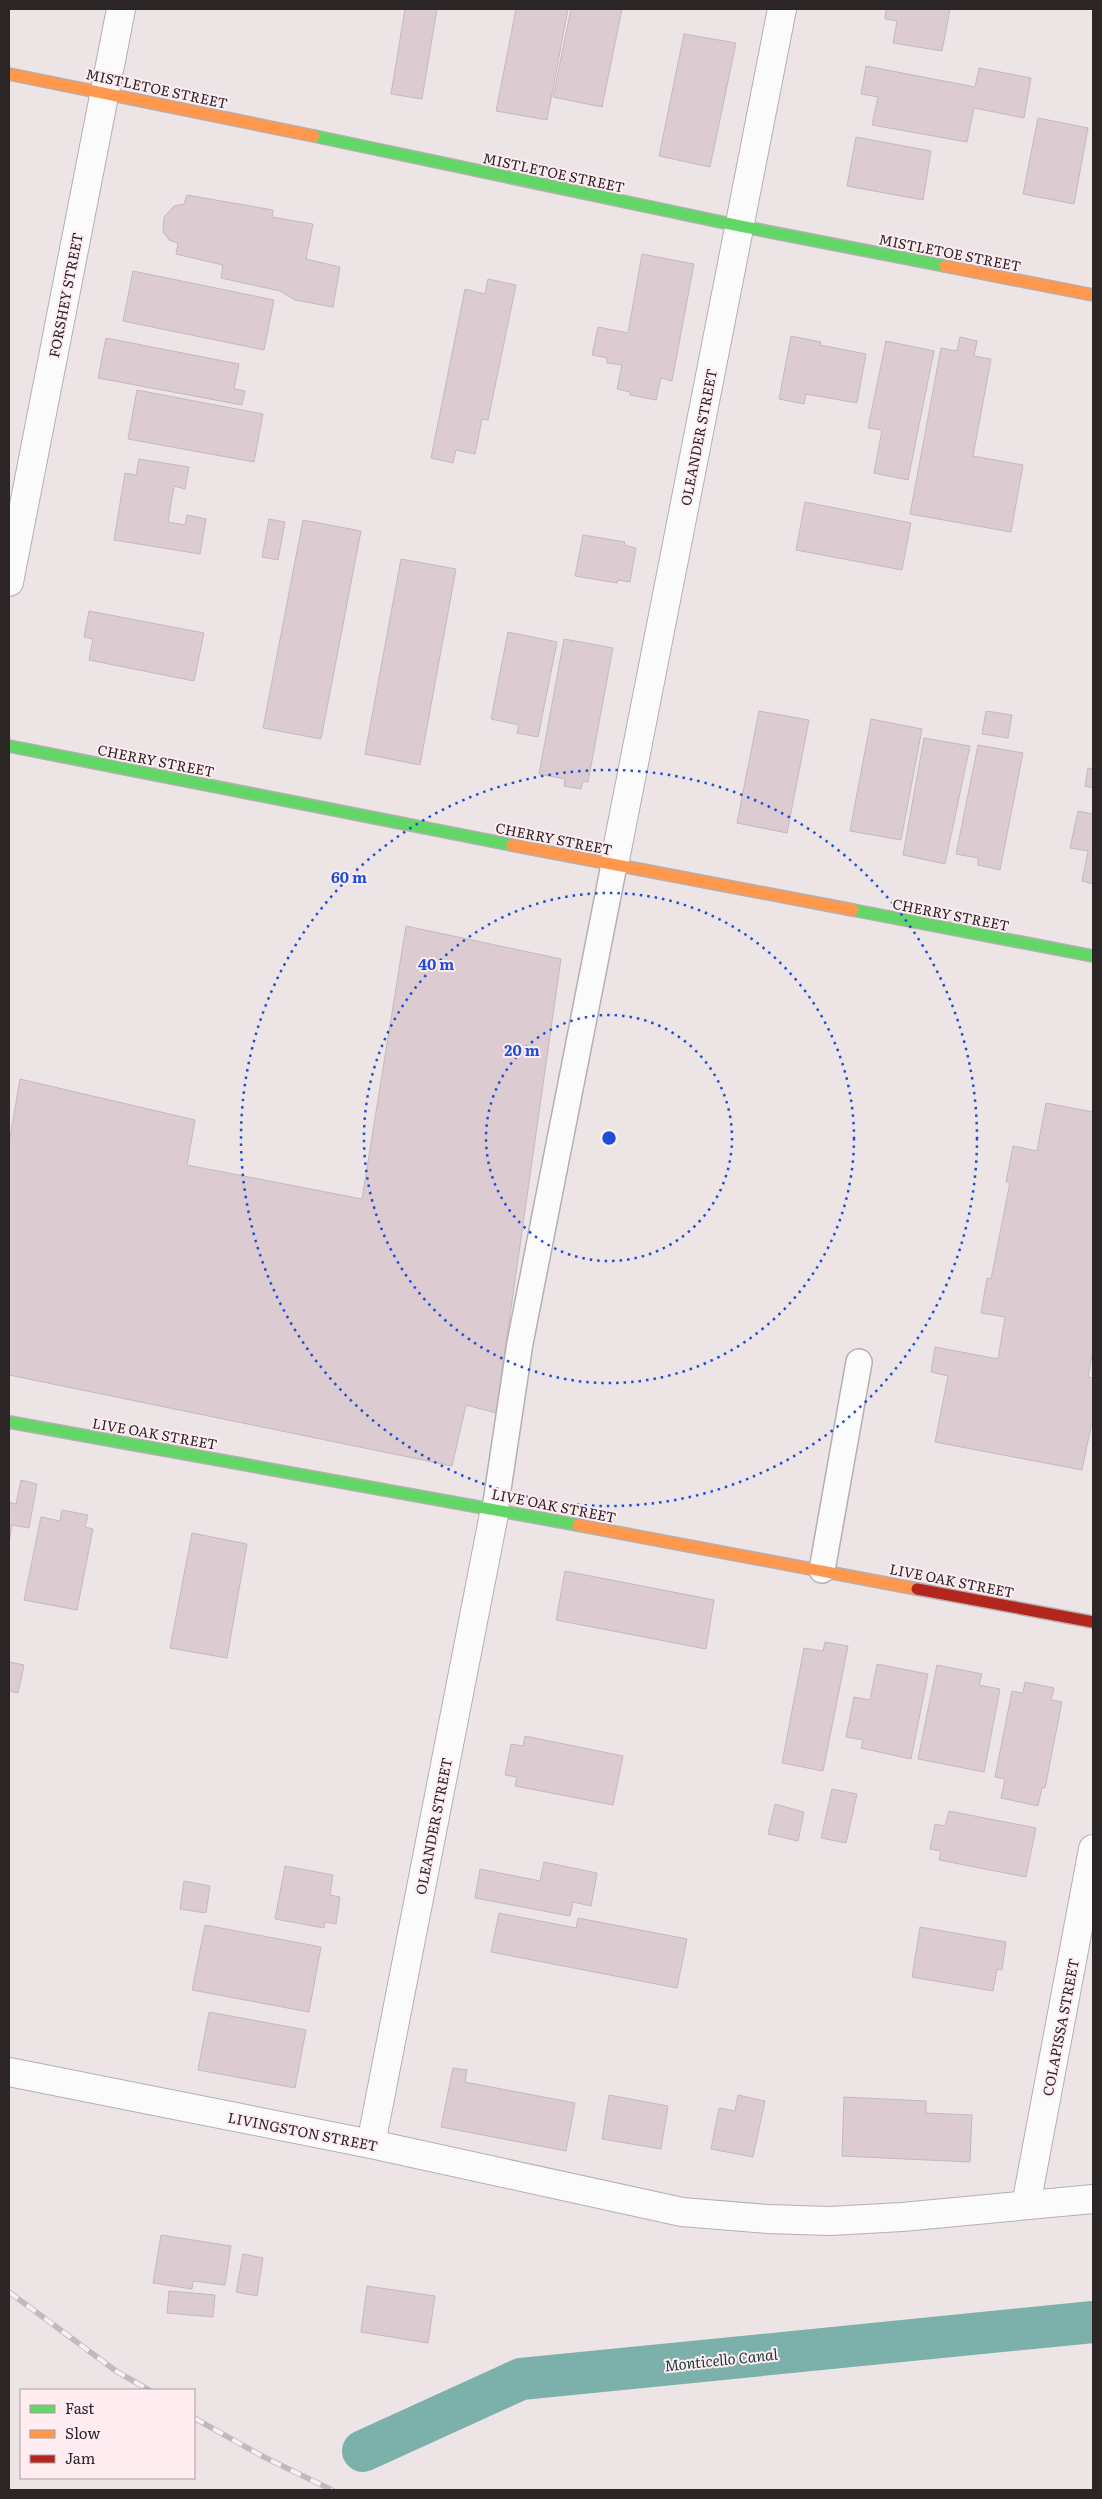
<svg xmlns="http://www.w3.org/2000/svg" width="1102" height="2499" font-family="Literata,serif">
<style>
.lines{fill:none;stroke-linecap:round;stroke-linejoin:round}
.canal{stroke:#7cb0aa;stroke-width:42}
.building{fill:#dccbd0;stroke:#c2babc}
.lane-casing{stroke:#b5afb0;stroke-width:28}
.street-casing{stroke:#b5afb0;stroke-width:30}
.fast-casing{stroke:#b5afb0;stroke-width:14}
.slow-casing{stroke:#b5afb0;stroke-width:14}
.jam-casing{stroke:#b5afb0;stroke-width:14}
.lane{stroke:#fcfbfb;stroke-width:25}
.street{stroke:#fcfbfb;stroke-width:28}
.fast{stroke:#63d668;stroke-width:11}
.slow{stroke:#ff974d;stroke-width:11}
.jam{stroke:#b3261e;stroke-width:11}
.rail-casing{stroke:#bdbbbc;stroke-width:5.5}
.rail{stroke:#ffedf2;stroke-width:4;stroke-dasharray:11;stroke-linecap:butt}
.ring{fill:none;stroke:#1d4ed8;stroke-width:2.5;stroke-dasharray:2.5 5}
.labels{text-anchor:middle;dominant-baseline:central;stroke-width:4;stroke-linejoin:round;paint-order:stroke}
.street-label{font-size:14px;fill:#2b2526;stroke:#ffedf2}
.water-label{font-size:15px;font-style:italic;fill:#153b37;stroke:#ffedf2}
.centre{fill:#1d4ed8;stroke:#ffedf2;stroke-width:2.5}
.ring-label{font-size:15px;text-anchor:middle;font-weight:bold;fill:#1d4ed8;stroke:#ffedf2;stroke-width:4;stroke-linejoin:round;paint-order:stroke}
</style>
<rect width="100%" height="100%" fill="#ede4e6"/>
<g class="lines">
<path class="canal" d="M363,2451L521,2379L1093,2322"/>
</g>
<path class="building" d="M405,9H437L422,99L391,94Z
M516,9H568L547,120L496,111Z
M571,9H622L602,107L553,97Z
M886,9H950L942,51L893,43L897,21L885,19Z
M684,34L736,43L710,167L659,156Z
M866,66L975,87L979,68L1031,78L1024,118L974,108L967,142L872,125L878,97L861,94Z
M1038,118L1088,128L1074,204L1023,194Z
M856,137L931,151L923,200L847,186Z
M187,195L273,210L272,217L313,224L306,259L340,267L333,307L295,300L280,291L221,278L223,265L176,254L178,243L169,240L163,232L164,217L174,206L184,204Z
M642,254L694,264L672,381L661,378L656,400L630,395V392L617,389L622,365L607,363V358L592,355L598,327L628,333Z
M133,271L274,300L264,350L123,321Z
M488,279L516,285L488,420L482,419L475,454L456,450L453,463L431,458L465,289L485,294Z
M791,336L821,342L820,345L866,354L857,403L806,394L804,404L779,399Z
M960,337L977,341L974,356L991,359L973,456L1023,465L1011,532L910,514L941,348L957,351Z
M106,338L239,364L234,389L245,391L242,405L98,378Z
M886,341L934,351L908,480L874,473L882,430L868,428Z
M137,390L263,414L254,462L128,439Z
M139,459L189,467L185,489L174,486L168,522L185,525L187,515L206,519L200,554L114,540L125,473L136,475Z
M805,502L911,523L902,570L796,550Z
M269,519L285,522L278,560L262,557Z
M303,520L361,531L321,739L263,728Z
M583,535L625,542L624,545L636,548L630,582L618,580L617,583L575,576Z
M401,559L456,569L420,765L365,754Z
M89,611L204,633L194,681L89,660L93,639L84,637Z
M508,632L557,642L538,737L517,733L519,725L491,719Z
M564,639L613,648L588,782L583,781L581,789L564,786L565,779L539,774Z
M759,711L809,720L787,833L737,823Z
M986,711L1012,715L1008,738L982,734Z
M871,719L922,729L901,840L850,831Z
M924,738L970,746L945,864L903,855Z
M978,745L1023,753L1000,870L978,865V858L956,854Z
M1088,768L1093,769V788L1085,786Z
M1078,811L1093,814V884L1082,881L1088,851L1070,848Z
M406,926L561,959L496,1413L466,1405L452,1466L9,1375V1143L20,1079L195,1120L187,1165L362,1199Z
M1046,1103L1093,1112V1350L1088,1377L1093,1378V1427L1091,1426L1082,1470L935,1442L948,1376L931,1372L935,1347L998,1359L1005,1317L981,1313L987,1278L991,1279L1010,1182H1006L1013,1146L1037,1151Z
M21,1480L37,1484L29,1528L12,1525L9,1543V1502L16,1504Z
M62,1510L88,1515L85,1527L93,1529L77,1610L24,1600L41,1517L60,1521Z
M192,1533L247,1544L227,1658L170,1648Z
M565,1571L714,1600L706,1649L556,1620Z
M825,1642L848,1646L823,1771L782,1763L804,1648L823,1651Z
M9,1662L24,1665L18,1693L9,1691Z
M877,1664L928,1674L911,1759L861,1748L863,1740L846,1737L854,1697L870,1700Z
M937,1665L982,1674L979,1685L1000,1689L984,1772L918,1759Z
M1025,1682L1054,1688L1051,1700L1062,1702L1045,1788H1042L1038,1806L1001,1798L1005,1779L995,1777L1012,1691L1023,1693Z
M525,1736L623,1756L613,1805L515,1786L517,1777L505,1775L511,1744L523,1746Z
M832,1789L857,1794L846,1843L821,1838Z
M775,1804L804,1812L798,1841L768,1834Z
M949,1811L1036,1828L1026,1877L939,1860L941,1851L930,1849L935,1824L945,1826Z
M544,1862L597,1873L591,1906L573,1902L570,1916L475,1898L480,1869L540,1881Z
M285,1866L333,1875L330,1895L340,1897L336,1924L325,1922L324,1928L275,1919Z
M184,1881L210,1886L206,1913L180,1909Z
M499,1913L576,1928L578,1918L687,1939L677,1988L491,1952Z
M205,1925L321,1947L309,2012L192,1990Z
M920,1927L1006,1942L1002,1970L997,1969L993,1991L912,1977Z
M209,2012L306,2030L295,2088L198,2070Z
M453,2068L467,2070L465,2082L575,2103L566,2151L441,2127Z
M609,2095L668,2106L661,2149L602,2139Z
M738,2095L765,2101L753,2157L711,2149L719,2108L735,2111Z
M844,2097L926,2101V2113L972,2115L970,2162L842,2156Z
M161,2235L231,2246L225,2285L193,2281L192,2289L153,2283Z
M243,2254L263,2258L257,2296L236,2292Z
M367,2286L435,2296L428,2343L361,2332Z
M169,2291L215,2295L213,2317L167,2313Z"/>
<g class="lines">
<g class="lane-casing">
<path id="lane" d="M495,1509L520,1343L614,865
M822,1570L859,1362"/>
</g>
<g class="street-casing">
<path id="street" d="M9,582L121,9
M614,865L782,9
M9,2072L371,2144L682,2212L768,2219L830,2221L902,2217L1093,2199
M371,2144L495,1509
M1026,2205L1093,1849"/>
</g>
<g class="fast-casing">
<path id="fast" d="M314,136L740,226L945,266
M9,746L512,845
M853,910L1093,956
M9,1422L578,1525"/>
</g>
<g class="slow-casing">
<path id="slow" d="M9,74L314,136
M945,266L1093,295
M512,845L853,910
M578,1525L917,1589"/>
</g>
<g class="jam-casing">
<path id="jam" d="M917,1589L1093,1622"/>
</g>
<use href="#lane" class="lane"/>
<use href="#street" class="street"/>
<use href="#fast" class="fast"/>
<use href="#slow" class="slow"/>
<use href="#jam" class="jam"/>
<g class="rail-casing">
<path id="rail" d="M9,2292L116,2371L149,2390
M194,2418L264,2457L332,2490"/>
</g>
<use href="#rail" class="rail"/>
</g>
<g class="ring">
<circle cx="609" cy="1138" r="123"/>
<circle cx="609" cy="1138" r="245"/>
<circle cx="609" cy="1138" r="368"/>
</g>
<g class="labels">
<g class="street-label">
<text transform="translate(157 88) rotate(12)">MISTLETOE STREET</text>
<text transform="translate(554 172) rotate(12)">MISTLETOE STREET</text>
<text transform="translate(950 252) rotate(11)">MISTLETOE STREET</text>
<text transform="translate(65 295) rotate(-79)">FORSHEY STREET</text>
<text transform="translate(698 437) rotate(-79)">OLEANDER STREET</text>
<text transform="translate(156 760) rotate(11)">CHERRY STREET</text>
<text transform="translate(554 838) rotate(11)">CHERRY STREET</text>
<text transform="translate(951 914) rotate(11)">CHERRY STREET</text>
<text transform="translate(155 1433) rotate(10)">LIVE OAK STREET</text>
<text transform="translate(554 1505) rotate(11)">LIVE OAK STREET</text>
<text transform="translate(952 1580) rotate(11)">LIVE OAK STREET</text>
<text transform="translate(433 1826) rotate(-79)">OLEANDER STREET</text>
<text transform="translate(1060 2027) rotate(-79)">COLAPISSA STREET</text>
<text transform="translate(303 2131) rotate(11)">LIVINGSTON STREET</text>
</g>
<g class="water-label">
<text transform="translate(721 2359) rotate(-6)">Monticello Canal</text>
</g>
</g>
<circle cx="609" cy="1138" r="8" class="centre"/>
<g class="ring-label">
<text x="349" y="883">60 m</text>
<text x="436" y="970">40 m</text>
<text x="522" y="1056">20 m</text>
</g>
<rect width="1102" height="2499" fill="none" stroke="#2b2526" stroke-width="20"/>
<rect x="20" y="2389" width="175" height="90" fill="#ffedf2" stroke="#aa9da0"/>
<rect x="30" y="2405" width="25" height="8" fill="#63d668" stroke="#aa9da0"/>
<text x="65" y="2414" font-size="15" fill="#2b2526">Fast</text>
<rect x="30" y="2430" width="25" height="8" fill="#ff974d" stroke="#aa9da0"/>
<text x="65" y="2439" font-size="15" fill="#2b2526">Slow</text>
<rect x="30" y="2455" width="25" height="8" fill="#b3261e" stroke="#aa9da0"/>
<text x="65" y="2464" font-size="15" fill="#2b2526">Jam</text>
</svg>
